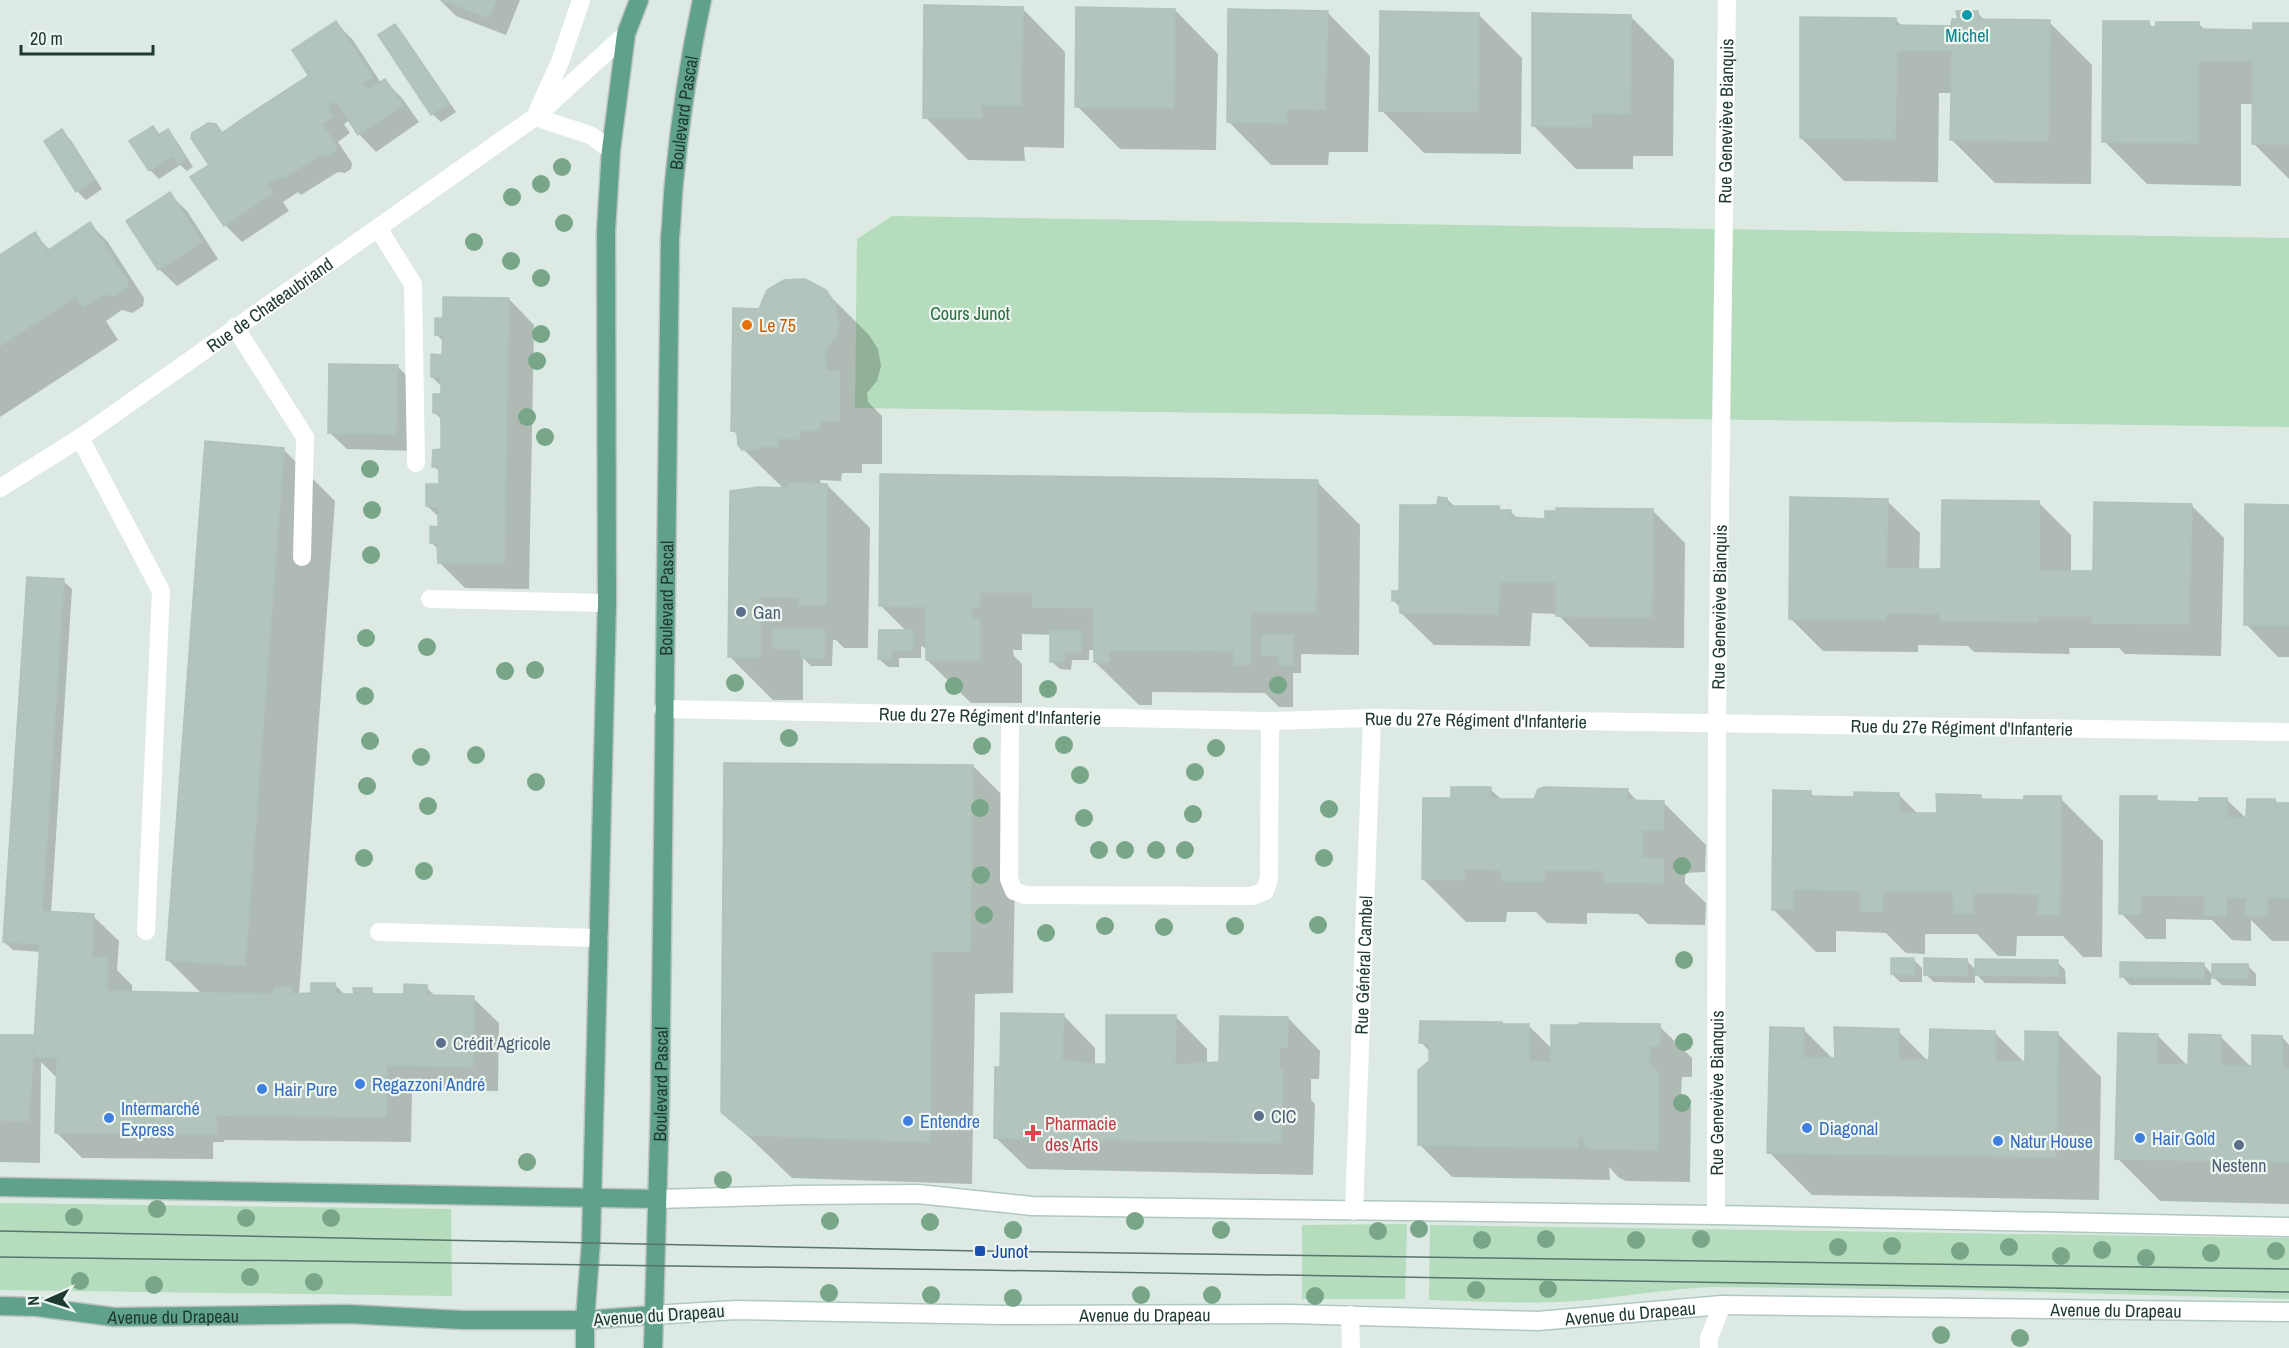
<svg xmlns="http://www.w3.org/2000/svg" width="2289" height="1348" font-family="'Archivo Narrow',sans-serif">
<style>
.green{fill:#b4dcbd}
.shadow{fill:#0003}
.building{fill:#b2c4bc;stroke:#afc3ba;stroke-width:1.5}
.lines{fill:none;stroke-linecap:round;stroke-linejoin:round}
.secondary-casing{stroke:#b0c9bf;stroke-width:21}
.primary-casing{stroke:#bcc4c1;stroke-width:21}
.lane{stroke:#fff;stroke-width:18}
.street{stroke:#fff;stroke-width:18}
.secondary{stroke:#fff;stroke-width:18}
.primary{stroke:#60a18d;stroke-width:18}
.tram{stroke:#58756c;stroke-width:1.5}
.tree{fill:#79a689}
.culture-dot{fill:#0f9aa8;stroke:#edf6f1;stroke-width:2}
.food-dot{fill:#e8710a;stroke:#edf6f1;stroke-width:2}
.service-dot{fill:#5c6f8a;stroke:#edf6f1;stroke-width:2}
.shop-dot{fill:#3f7fe0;stroke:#edf6f1;stroke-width:2}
.health-dot{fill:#e0444e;stroke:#edf6f1;stroke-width:2}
.transit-dot{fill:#1a4fb4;stroke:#edf6f1;stroke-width:2}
.labels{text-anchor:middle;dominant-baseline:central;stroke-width:4.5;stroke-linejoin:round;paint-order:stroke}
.culture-label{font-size:18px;fill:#0d838f;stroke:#edf6f1}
.street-label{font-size:18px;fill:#1e3930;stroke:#edf6f1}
.park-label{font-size:18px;fill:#287040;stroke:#edf6f1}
.food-label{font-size:18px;fill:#c56008;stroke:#edf6f1;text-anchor:start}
.service-label{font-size:18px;fill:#4e5e75;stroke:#edf6f1;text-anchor:start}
.shop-label{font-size:18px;fill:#366cbe;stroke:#edf6f1;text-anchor:start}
.health-label{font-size:18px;fill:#be3a42;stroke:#edf6f1;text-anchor:start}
.transit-label{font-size:18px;fill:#164399;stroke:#edf6f1;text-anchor:start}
</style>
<rect width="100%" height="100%" fill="#dde9e3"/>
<path class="green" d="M892,216L2289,238V427L855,408L857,239Z
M0,1203L451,1209L452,1296L0,1290Z
M1407,1224L1405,1299H1302V1225Z
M1430,1225L2289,1238V1299L1968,1290L1710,1287C1669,1289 1628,1296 1586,1300C1534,1305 1481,1301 1429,1300Z"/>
<path class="shadow" d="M440,0H520L506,35L456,16Z
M1022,8L1065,52L1064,148L1024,147L1025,161L968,160L925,117Z
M1175,10L1218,54L1216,150L1120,149L1077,106Z
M1327,12L1370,56L1368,152H1329L1328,165H1271L1228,121Z
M1977,12L1985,21L2049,22L2092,65L2091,184L1995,183L1951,139L1952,93H1939L1938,182L1844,181L1801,138L1896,20L1903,27H1953L1959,20L1958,13Z
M1479,15L1522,58L1521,154L1424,153L1381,110Z
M1631,17L1674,60L1673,156H1633V169H1576L1533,125Z
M336,23L353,40L381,83L385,81L402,98L419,122L376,152L359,134L350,120L344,124L350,133L338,142L352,163L351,169L345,173L338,172L301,195L298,192L283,202L289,211L242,242L225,225L211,166L215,126L224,134L310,76Z
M2148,23L2154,28L2199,24L2205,30L2254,31L2289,25V179L2253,143L2254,104H2241V186L2147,184L2104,141Z
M395,26L403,34L456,112L441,122L432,114Z
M153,128L160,135L167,131L176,140L193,167L187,171L180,165L159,179L150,170L131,142Z
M61,131L70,139L102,189L86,200L77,191L46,142Z
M169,194L187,211L218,259L177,286L159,269Z
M90,224L107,241L144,298L143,306L132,313L122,310L106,321L118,340L0,417V257L34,234L50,250Z
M825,291L869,335L878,349L881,366L877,381L867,393L868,402L882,416V464H862V473H842L841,481L820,480L821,485H827L870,528L868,648H844L836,640H833L832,666H811L803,658V700H773L730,657L784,489L743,449L739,437L733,430L760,310Z
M509,299L534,325L529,589L465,588L439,562V550L432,543L440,529V518L427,506L440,486L441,473L434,466L442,451V420L434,412L442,396V387L432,377L444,356V342L436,334L445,320Z
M397,366L415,384L413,451L347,449L329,432Z
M283,449L335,501L299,995H312L335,985L345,995H355L371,990L377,996H405L426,987L436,997L473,998L499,1023L498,1091L412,1090L411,1142L224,1140V1142H213V1159L82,1158L57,1133L58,1079L41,1062L40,1163L0,1162V1036L33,1037L36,1039L41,952L13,950L4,942L63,581L72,589L51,913L93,916L119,941L117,970L132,985V993L202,994L168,960Z
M1317,482L1360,525L1359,655L1301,654V673H1293V707H1279L1265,693L1152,692V705H1139L1095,662V650H1089V660H1072L1071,670L1060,669L1051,661L1052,635L1022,634V650H1013L1014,656L1022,664V703H971L927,660V649L921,646V658H899V667H888L879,659L907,632L880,605Z
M1447,499L1455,507L1498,508L1501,511H1510L1518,519L1546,521L1652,510L1685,543L1684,648L1590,647L1557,614L1532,613L1530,646L1434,645L1401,613V608L1393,600L1401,592L1439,507Z
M1887,501L1920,533L1919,571H1942L2039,503L2071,535V573H2094L2191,505L2224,538L2221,656L2125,654L2119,648H2069L2070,654L1974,652L1968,646L1918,645V652L1823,651L1790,618Z
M2289,506V657H2278L2246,624Z
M973,766L1016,809L1013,993L975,994L972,1184L792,1178L723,1112Z
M1490,789L1502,800L1535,801L1627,790L1638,802H1663L1706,845L1705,872L1685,873V883L1706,903L1705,925L1648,924L1638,914L1587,913V924L1547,923L1536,912H1507L1506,922H1466L1423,879L1452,799Z
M1810,793L1815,797L1856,798L1899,795L1919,815H1938L1980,796L1984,801H2026L2060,798L2103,841L2102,957H2083L2063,936H2017L2016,956H1998L1977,934H1925V954L1906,953L1886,933L1836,931V952H1816L1773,909Z
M2156,798L2161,802L2201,803L2227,800L2248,820L2275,800L2279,804H2289V941H2272L2251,920V941L2232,940L2212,920L2166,919V939H2146L2121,913Z
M1913,959L1922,968V982H1900L1892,974Z
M1966,960L1977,971L2057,962L2065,970L2066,984L1985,983L1975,973V983L1934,982L1925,974Z
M2203,964L2213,975L2247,965L2256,974V986L2222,985L2211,975V985H2130L2122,976Z
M1063,1015L1095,1048V1065L1108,1066L1175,1016L1207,1049V1065L1221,1064L1288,1018L1320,1051L1319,1079H1311V1100L1315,1104L1313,1175L1028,1169L995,1137L1002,1069Z
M1421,1022L1501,1023L1504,1025L1529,1026L1552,1049L1659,1026L1692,1058V1077H1682L1681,1097L1691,1107L1690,1182L1626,1181L1619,1178L1609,1167L1610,1180L1452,1177L1420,1145L1431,1062L1430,1052L1421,1042Z
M1803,1029L1834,1060L1898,1031L1930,1063L1994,1032L2026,1064L2058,1034L2101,1077L2099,1200L1812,1195L1769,1152Z
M2157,1035L2190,1068L2221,1037L2253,1069L2282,1037L2289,1045V1204L2160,1201L2117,1158Z"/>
<path class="building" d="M441,0H496L489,18Z
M924,5L1023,7L1021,105H981L982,118H923Z
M1076,7L1175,9L1174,108L1075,107Z
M1228,9L1328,11L1325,110L1286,109V123L1227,122Z
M1380,11L1479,13L1478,112L1379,111Z
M1956,11H1978V19H1958Z
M1532,13L1631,15L1630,114L1591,113V127L1532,126Z
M1800,17L1896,18V25L1951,26L1952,19L2050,20L2048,141L1950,140L1952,50L1897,51L1895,139L1800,138Z
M336,21L373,77L363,83L368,90L385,79L403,105L358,135L336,101L328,106L292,50Z
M2103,21H2149V27H2155L2156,22H2199V29L2253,30V23H2289V144H2252L2253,61H2198V143L2102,142Z
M395,24L449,103L431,115L378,35Z
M308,76L334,116L322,124L336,145L335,152L327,157L320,155L282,179L242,119Z
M242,119L280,176L267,184L273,193L224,226L190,177L209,165L191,138L192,133L208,123L216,124L222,133Z
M153,126L173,156L149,171L129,141Z
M62,129L94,180L76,192L44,141Z
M168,129L186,158L178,164L158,135Z
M170,192L202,242L158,270L126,221Z
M90,222L127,280V288L114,296L104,294L83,307L47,251Z
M35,232L76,296L0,346V255Z
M805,279L826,290L835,304L839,322L835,338L825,349L826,371H839V421H820V430L799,431V439L778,438V447L758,446L757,449L742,450L738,445L737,431H731L733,308L759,309L767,290L784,280Z
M443,297L509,298L504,564L438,563L437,544L430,543V526L438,527V507L426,506V484H439V467H432L433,450L441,449V413H433V394H441V377H431V354L442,355L443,335H435V318H443Z
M329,364L398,365L396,434L328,433Z
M205,441L284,448L245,966L166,960Z
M880,474L1318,480L1316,612H1250V664L1234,665V651L1109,650V662H1094V608L1033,607V592H980V607L971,608L972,619H980V660H926V607L879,606Z
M789,483L827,484L826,605H799V597H761L760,657H728L730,491L759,487L789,488Z
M1438,497L1447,498V506H1499L1500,510H1511L1510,517L1545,519V511H1556V508L1653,509L1652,617L1556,616V582H1500L1498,614L1400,613L1399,600L1392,601V591H1399L1400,505H1437Z
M1790,497L1888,499L1886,569H1941L1942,500L2039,501V571H2093L2094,502L2192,504L2189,624L2092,623V616H2037L2038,622L1940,621V614L1886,613V620L1789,619Z
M2245,504L2289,505V625H2244Z
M27,577L64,579L40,944L3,942Z
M772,628L825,629L824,658H801V649L773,648Z
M879,630H913V650H891V659H878Z
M1050,631H1081V652H1064V662H1050Z
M1262,635H1293V665H1279V655H1262Z
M724,763L973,765L970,951H932L930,1142L748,1135L721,1112Z
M1451,787H1491L1490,799H1534L1538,789L1544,787L1628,789L1627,800L1664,801L1663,830H1642V858L1663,859V883L1604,882V871L1544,870V881H1502L1501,870L1464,869V880L1422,879L1423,798H1451Z
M1773,790L1811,791V796L1854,797V792L1899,793V813H1937L1936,794L1981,795V799L2024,800V796H2061L2060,914H2038L2039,894L1974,893L1973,913H1954L1953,892L1883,891L1882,911H1861V891L1793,889V909L1772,910Z
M2120,796H2157L2156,801L2200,802L2199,798H2227V818H2246L2247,799H2275V803H2289V898L2267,897V916H2245L2246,897H2227L2226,916L2205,915V896L2141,895V914H2119Z
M42,911L94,914L92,958H107V991L274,994V988L291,987V994L311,993V983H335V994H354L353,988H372L371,994H404V984L427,985V995L474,996L473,1067L387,1065L386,1117L188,1115V1134L55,1133L57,1057H33Z
M1891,958H1914V975L1891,974Z
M1924,958L1967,959V975H1924Z
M1975,959L2058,960V976L1975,975Z
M2120,962L2204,963V978L2120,977Z
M2212,964H2248V978H2212Z
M1001,1013L1064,1014L1062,1060L1090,1064H1106V1015H1176L1175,1065L1219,1062L1220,1016L1288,1017L1287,1047H1279V1071L1283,1070L1281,1143L994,1138L995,1067H1000Z
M1420,1021L1502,1022L1501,1024H1529V1061L1551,1062V1025H1579V1023L1660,1024V1046H1650L1649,1063L1659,1073L1658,1150L1592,1149L1585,1146L1583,1137H1577L1578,1148L1418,1145V1070L1429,1061V1043H1419Z
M1770,1027L1804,1028L1803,1058H1835L1834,1027L1899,1029L1898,1060H1929L1930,1029L1995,1031V1062H2025V1031L2058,1032L2056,1157L1767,1153Z
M2118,1033L2158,1034L2157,1065H2188L2189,1034L2221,1035V1066H2252V1035L2282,1036V1067L2289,1068V1162L2115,1159Z
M0,1035H34L29,1121L0,1120Z
M188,1115H216V1134H188Z"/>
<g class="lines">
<g class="secondary-casing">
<g id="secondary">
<path d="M657,1199L800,1195L918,1194L1032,1206L1716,1215L2289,1227"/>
<path id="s5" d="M653,1315L736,1310L1002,1315L1291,1314L1538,1321L1722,1305L2289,1312"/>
</g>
</g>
<g class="primary-casing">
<g id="primary">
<path d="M0,1187L657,1199"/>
<path id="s6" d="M0,1306L37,1307L114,1317L348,1314L462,1320H585L653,1315"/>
<path d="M585,1348V1320L591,1242L607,603L606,232L611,150L626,34L639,0"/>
<path id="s7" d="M653,1348L660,1104L670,238C672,220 672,201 674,183C680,121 689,60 702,0"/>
</g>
</g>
<path class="lane" d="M378,228L413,284L416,463
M235,327L305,437L302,557
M80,438L161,591L146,931
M430,599L607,603
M1010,716L1009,879L1014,891L1025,895L1252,896L1265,891L1269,878L1270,721
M379,932L599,938"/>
<g class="street">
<path d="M538,110L560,62L581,0"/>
<path d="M535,117L590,135L611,150"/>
<path id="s1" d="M0,488L80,438L535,117L626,34"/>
<path id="s2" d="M663,709L1270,721L1372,718L2289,732"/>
<path id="s3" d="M1354,1211L1372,718"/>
<path id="s4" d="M1716,1215L1717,724L1727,0"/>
<path d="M1350,1315L1351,1348"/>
<path d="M1709,1348V1338L1722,1305"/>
</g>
<use href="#secondary" class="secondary"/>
<use href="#primary" class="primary"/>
<path class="tram" d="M0,1231L980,1251L2289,1269
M0,1257L980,1270L2289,1292"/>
</g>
<g class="tree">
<circle cx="562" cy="167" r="9"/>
<circle cx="541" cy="184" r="9"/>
<circle cx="512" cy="197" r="9"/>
<circle cx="564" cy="223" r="9"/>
<circle cx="474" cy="242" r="9"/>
<circle cx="511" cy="261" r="9"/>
<circle cx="541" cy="278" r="9"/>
<circle cx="541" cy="334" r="9"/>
<circle cx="537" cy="361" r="9"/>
<circle cx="527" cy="417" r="9"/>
<circle cx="545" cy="437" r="9"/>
<circle cx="370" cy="469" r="9"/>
<circle cx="372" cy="510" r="9"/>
<circle cx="371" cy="555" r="9"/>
<circle cx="366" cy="638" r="9"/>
<circle cx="427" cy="647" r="9"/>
<circle cx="535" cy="670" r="9"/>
<circle cx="505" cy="671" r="9"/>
<circle cx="735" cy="683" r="9"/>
<circle cx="1278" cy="685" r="9"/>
<circle cx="954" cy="686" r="9"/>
<circle cx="1048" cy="689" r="9"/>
<circle cx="365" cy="696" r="9"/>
<circle cx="789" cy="738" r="9"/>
<circle cx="370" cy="741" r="9"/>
<circle cx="1064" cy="745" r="9"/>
<circle cx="982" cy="746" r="9"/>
<circle cx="1216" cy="748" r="9"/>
<circle cx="476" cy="755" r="9"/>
<circle cx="421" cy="757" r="9"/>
<circle cx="1195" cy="772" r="9"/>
<circle cx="1080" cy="775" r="9"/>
<circle cx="536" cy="782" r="9"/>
<circle cx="367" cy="786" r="9"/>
<circle cx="428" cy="806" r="9"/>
<circle cx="980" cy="808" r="9"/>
<circle cx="1329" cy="809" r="9"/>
<circle cx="1193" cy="814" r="9"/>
<circle cx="1084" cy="818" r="9"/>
<circle cx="1099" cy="850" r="9"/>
<circle cx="1125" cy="850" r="9"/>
<circle cx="1156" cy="850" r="9"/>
<circle cx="1185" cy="850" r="9"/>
<circle cx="364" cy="858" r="9"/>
<circle cx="1324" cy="858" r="9"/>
<circle cx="1682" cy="866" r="9"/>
<circle cx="424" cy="871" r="9"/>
<circle cx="981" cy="875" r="9"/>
<circle cx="984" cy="915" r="9"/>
<circle cx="1318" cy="925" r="9"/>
<circle cx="1105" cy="926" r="9"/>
<circle cx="1235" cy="926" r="9"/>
<circle cx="1164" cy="927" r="9"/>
<circle cx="1046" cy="933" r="9"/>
<circle cx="1684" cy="960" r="9"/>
<circle cx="1684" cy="1042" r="9"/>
<circle cx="1682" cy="1103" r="9"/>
<circle cx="527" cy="1162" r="9"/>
<circle cx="723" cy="1180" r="9"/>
<circle cx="157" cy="1209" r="9"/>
<circle cx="74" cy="1217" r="9"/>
<circle cx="246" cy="1218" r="9"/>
<circle cx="331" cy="1218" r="9"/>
<circle cx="830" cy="1221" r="9"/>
<circle cx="1135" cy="1221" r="9"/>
<circle cx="930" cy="1222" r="9"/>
<circle cx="1419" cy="1229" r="9"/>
<circle cx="1013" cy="1230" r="9"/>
<circle cx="1221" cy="1230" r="9"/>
<circle cx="1378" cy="1231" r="9"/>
<circle cx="1546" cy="1239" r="9"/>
<circle cx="1701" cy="1239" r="9"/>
<circle cx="1482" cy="1240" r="9"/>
<circle cx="1636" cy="1240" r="9"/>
<circle cx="1892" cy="1246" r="9"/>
<circle cx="1838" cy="1247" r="9"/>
<circle cx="2009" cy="1247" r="9"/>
<circle cx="2102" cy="1250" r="9"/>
<circle cx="1960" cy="1251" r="9"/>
<circle cx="2276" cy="1251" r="9"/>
<circle cx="2211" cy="1253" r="9"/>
<circle cx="2061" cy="1256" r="9"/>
<circle cx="2146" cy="1258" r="9"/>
<circle cx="250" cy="1277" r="9"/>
<circle cx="80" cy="1281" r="9"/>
<circle cx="314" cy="1282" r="9"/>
<circle cx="154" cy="1285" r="9"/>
<circle cx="1548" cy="1289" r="9"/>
<circle cx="1476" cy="1290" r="9"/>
<circle cx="829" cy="1293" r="9"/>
<circle cx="931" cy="1295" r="9"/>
<circle cx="1141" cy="1295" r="9"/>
<circle cx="1212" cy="1295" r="9"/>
<circle cx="1315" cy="1296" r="9"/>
<circle cx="1013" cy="1298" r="9"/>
<circle cx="1941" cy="1335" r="9"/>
<circle cx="2020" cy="1338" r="9"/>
</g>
<circle class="culture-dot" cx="1967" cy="15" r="6"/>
<circle class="food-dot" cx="747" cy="325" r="6"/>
<g class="service-dot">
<circle cx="741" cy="612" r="6"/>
<circle cx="441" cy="1043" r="6"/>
<circle cx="1259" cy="1116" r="6"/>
<circle cx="2239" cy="1145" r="6"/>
</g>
<g class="shop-dot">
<circle cx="360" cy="1084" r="6"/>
<circle cx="262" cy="1089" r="6"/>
<circle cx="109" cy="1118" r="6"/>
<circle cx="908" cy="1121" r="6"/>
<circle cx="1807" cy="1128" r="6"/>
<circle cx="2140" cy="1138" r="6"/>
<circle cx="1998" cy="1141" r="6"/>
</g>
<path class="health-dot" d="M1030 1124h6v6h6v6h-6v6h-6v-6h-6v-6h6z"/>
<rect class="transit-dot" x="974" y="1245" width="12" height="12" rx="3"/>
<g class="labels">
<g class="culture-label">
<text x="1967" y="35">Michel</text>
</g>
<g class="street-label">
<text stroke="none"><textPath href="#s7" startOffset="1236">Boulevard Pascal</textPath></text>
<text stroke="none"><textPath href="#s4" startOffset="1094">Rue Geneviève Bianquis</textPath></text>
<text stroke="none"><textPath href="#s1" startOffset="326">Rue de Chateaubriand</textPath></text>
<text stroke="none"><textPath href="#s7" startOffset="750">Boulevard Pascal</textPath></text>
<text stroke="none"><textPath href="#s4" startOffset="608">Rue Geneviève Bianquis</textPath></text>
<text stroke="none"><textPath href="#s2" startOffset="327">Rue du 27e Régiment d'Infanterie</textPath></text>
<text stroke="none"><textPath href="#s2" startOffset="813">Rue du 27e Régiment d'Infanterie</textPath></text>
<text stroke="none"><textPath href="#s2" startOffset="1299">Rue du 27e Régiment d'Infanterie</textPath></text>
<text stroke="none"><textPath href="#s3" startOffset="246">Rue Général Cambel</textPath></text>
<text stroke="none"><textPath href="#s7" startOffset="264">Boulevard Pascal</textPath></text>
<text stroke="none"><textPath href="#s4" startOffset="122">Rue Geneviève Bianquis</textPath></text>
<text stroke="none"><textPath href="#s5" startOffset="1464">Avenue du Drapeau</textPath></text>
<text stroke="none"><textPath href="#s5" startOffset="978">Avenue du Drapeau</textPath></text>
<text stroke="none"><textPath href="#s5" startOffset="492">Avenue du Drapeau</textPath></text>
<text stroke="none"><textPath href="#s6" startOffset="174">Avenue du Drapeau</textPath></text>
<text transform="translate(659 1315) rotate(-4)">Avenue du Drapeau</text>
</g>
<g class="park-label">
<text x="970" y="313">Cours Junot</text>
</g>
<g class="food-label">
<text x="759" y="325">Le 75</text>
</g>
<g class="service-label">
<text x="753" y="612">Gan</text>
<text x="453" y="1043">Crédit Agricole</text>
<text x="1271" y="1116">CIC</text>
<text x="2239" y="1165" text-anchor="middle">Nestenn</text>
</g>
<g class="shop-label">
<text x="372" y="1084">Regazzoni André</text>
<text x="274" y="1089">Hair Pure</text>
<text x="121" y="1108">Intermarché<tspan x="121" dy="21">Express</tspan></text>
<text x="920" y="1121">Entendre</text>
<text x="1819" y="1128">Diagonal</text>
<text x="2152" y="1138">Hair Gold</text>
<text x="2010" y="1141">Natur House</text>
</g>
<g class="health-label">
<text x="1045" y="1123">Pharmacie<tspan x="1045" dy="21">des Arts</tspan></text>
</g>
<g class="transit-label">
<text x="992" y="1251">Junot</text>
</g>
</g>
<g transform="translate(48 1300) rotate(267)" stroke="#edf6f1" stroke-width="4.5" paint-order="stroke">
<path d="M0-4.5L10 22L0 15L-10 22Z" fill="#1e3930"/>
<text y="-9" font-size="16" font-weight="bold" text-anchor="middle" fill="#1e3930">N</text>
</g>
<path d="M21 45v9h132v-9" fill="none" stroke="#1e3930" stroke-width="3"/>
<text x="30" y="45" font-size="18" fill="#1e3930" stroke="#edf6f1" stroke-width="4.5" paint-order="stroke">20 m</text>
</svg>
